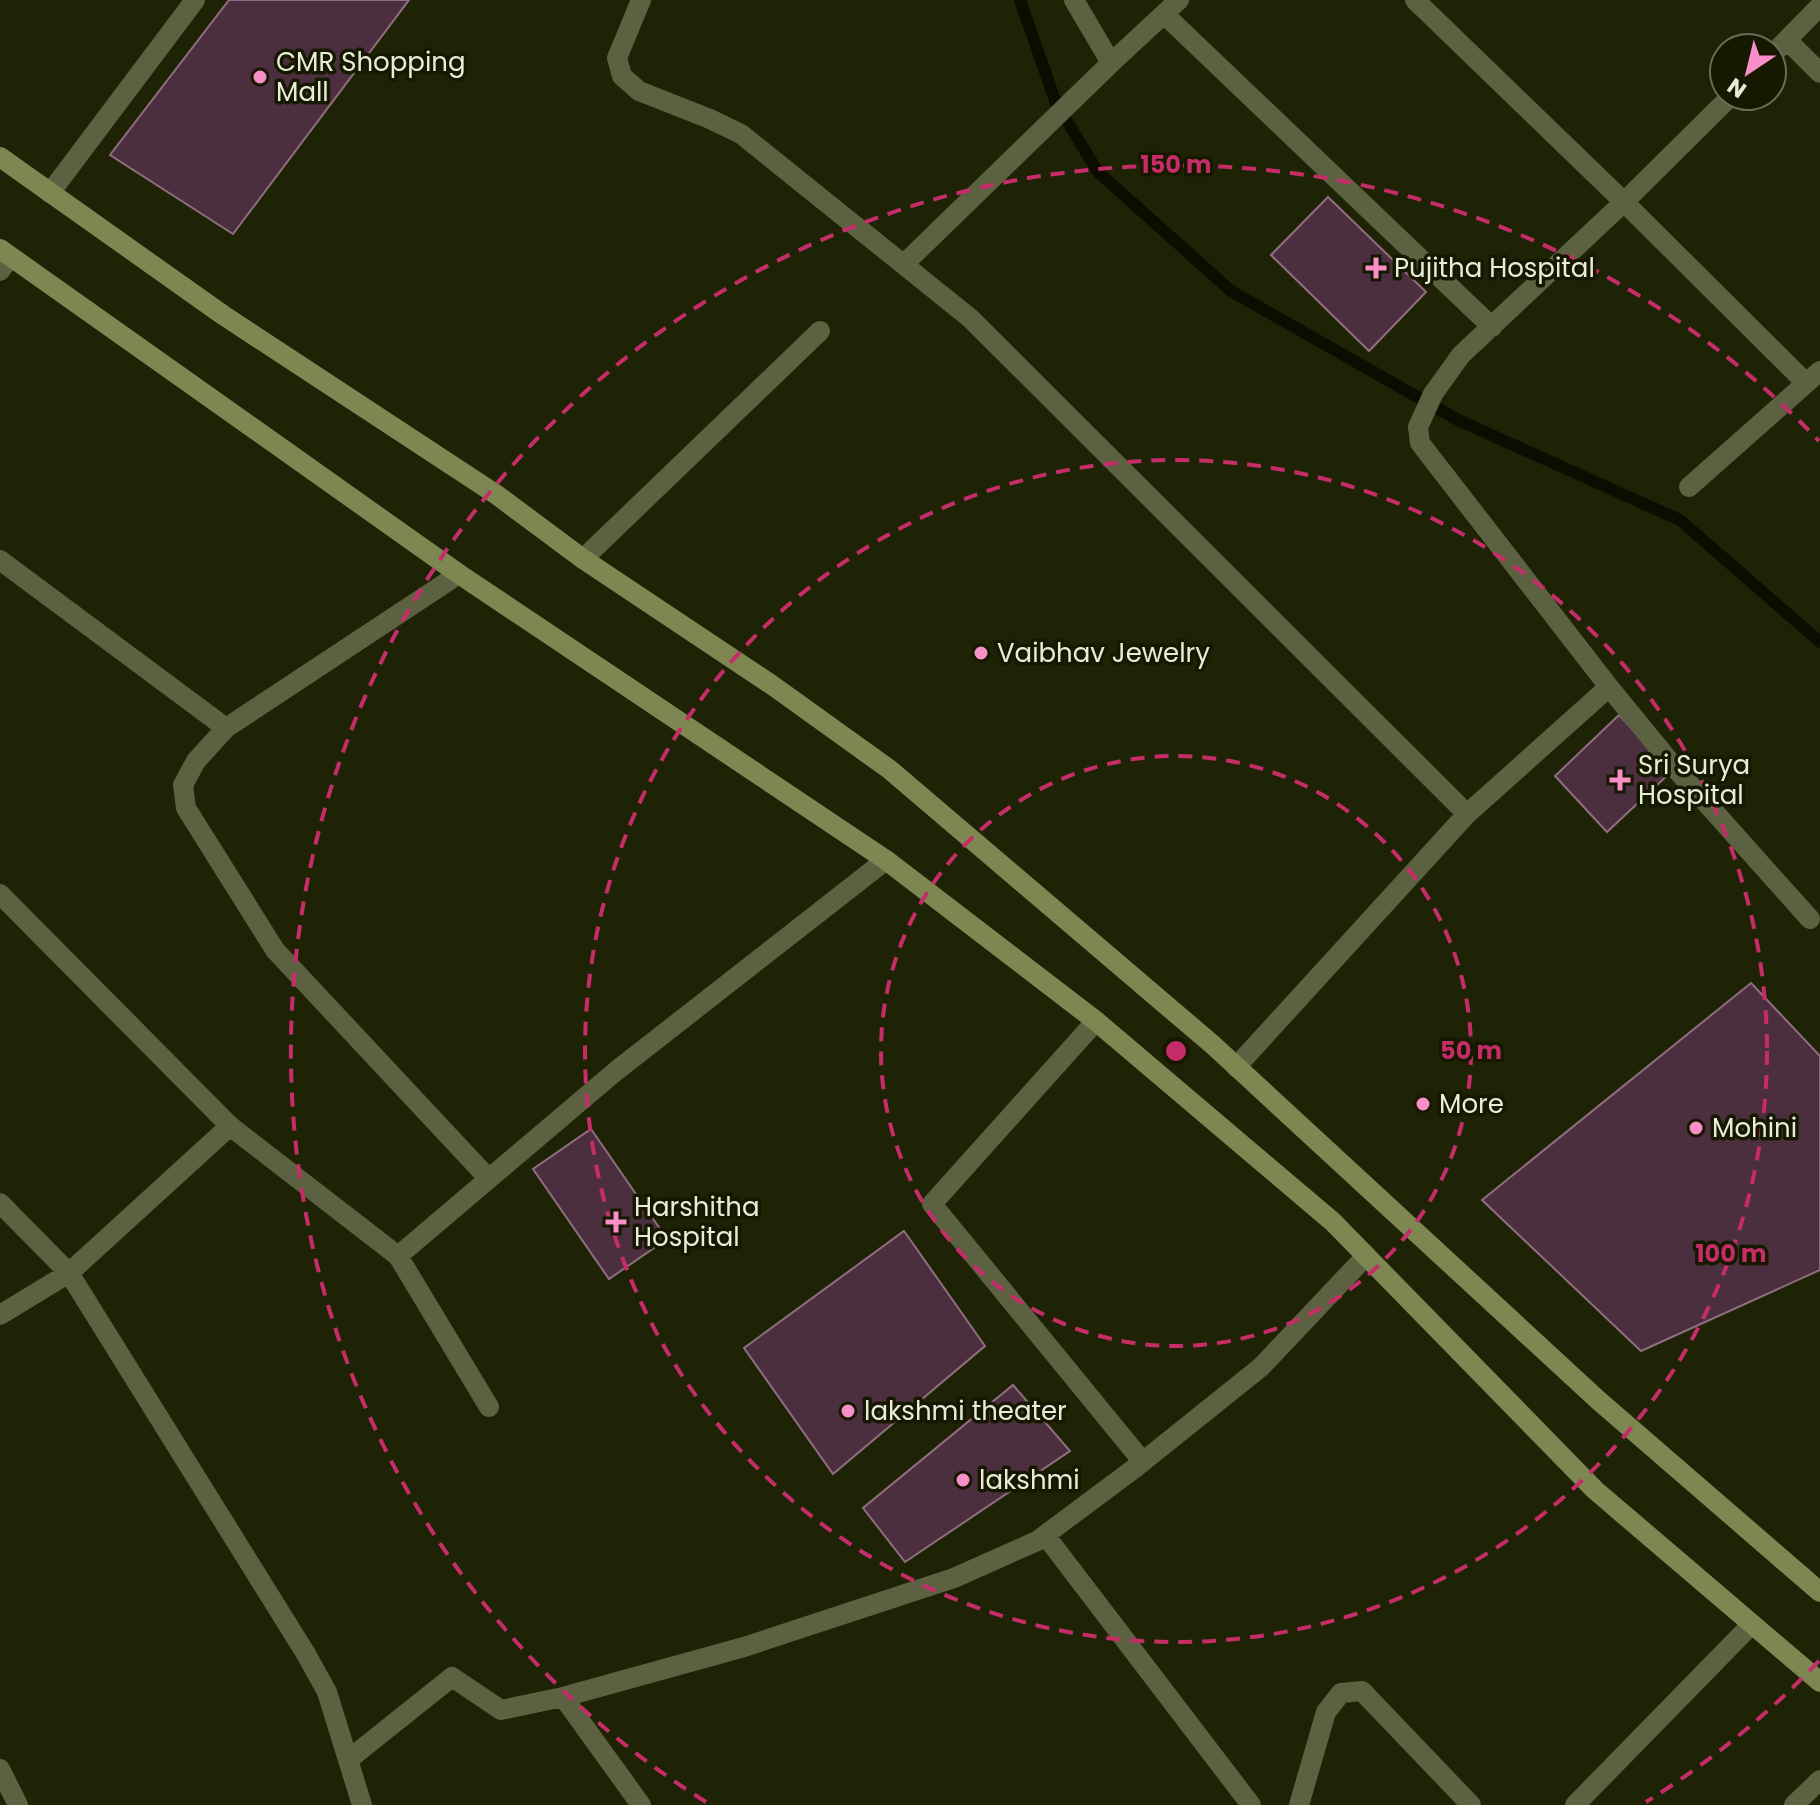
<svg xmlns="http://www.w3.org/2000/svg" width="1820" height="1805" font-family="Poppins,sans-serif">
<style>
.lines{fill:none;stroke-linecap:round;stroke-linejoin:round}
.stream{stroke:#0b0d00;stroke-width:12}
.building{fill:#4b2f3e;stroke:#8f6e7f;stroke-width:2}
.lane{stroke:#5c6241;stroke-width:20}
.street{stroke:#5c6241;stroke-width:20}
.secondary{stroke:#7e8752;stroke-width:20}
.ring{fill:none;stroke:#c62d68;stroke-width:4;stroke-dasharray:14 10}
.poi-dot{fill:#f98fc9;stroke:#161900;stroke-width:3}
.labels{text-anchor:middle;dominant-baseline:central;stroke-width:7;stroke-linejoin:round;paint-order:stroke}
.poi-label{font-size:26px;fill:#e8ecdb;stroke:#161900;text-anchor:start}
.centre{fill:#c62d68;stroke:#161900;stroke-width:4}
.ring-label{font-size:24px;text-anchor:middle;font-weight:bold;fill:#c62d68;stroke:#161900;stroke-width:7;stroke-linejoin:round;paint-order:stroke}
</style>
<rect width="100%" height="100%" fill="#1f2306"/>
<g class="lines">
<path class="stream" d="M1020,0L1056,103L1098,172L1231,291L1458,420L1680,520L1820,642"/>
</g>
<path class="building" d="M229,0H409L233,234L110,155Z
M1328,197L1426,292L1369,351L1271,255Z
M1619,715L1672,771L1607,832L1555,776Z
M1751,983L1820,1056V1270L1641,1351L1482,1200Z
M591,1129L667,1239L609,1279L533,1169Z
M904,1231L985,1346L833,1474L744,1348Z
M1013,1385L1070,1451L905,1562L863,1508Z"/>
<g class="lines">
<path class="lane" d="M50,193L195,0
M583,559L820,331"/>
<path class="street" d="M641,0L617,58L622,76L639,91L710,119L741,134L970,318L1467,814L1236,1067
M1074,0L1111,63
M1415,0L1624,202L1806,383
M1164,14L1492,327
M1787,40L1820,73
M1772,55L1820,6
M1731,96L1624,202L1461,355L1433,394L1418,427L1420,443L1609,687L1676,769L1810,919
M904,264L1111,63L1179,0
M0,271L10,257
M1689,487L1820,371
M0,560L226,728
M459,574L226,728L196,761L183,785L186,808L275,950L489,1179
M1467,814L1609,687
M0,894L230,1126
M1096,1021L932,1204L1143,1462
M0,1203L69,1273L230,1126L398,1256L616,1071L886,860
M398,1256L489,1407
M0,1315L69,1273L306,1654L327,1692L362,1805
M1045,1535L1251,1805
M348,1760L452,1677L501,1710L563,1697
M0,1769L18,1805
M641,1805L563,1697L744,1647L954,1578L1037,1541L1135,1468L1261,1367L1366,1256
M1299,1805L1326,1712L1341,1693L1362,1691L1471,1805
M1575,1805L1751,1625
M1794,1805L1820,1780"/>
<path class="secondary" d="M0,157L223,315L497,495L583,559L772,685L889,769L1213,1045L1598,1400L1820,1592
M0,249L459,574L886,860L1096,1021L1333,1222L1595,1490L1820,1682"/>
</g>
<g class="ring">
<circle cx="1176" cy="1051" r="295"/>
<circle cx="1176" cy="1051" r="591"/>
<path d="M1819 1661A886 886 0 0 1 1646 1802M706 1802A886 886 0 1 1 1819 441"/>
</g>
<g class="poi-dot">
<circle cx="260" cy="77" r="8"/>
<path d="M1372 256h8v8h8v8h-8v8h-8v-8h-8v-8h8z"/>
<circle cx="981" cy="653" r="8"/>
<path d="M1616 768h8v8h8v8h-8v8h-8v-8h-8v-8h8z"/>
<circle cx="1423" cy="1104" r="8"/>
<circle cx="1696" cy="1128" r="8"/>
<path d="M612 1210h8v8h8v8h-8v8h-8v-8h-8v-8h8z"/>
<circle cx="848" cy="1411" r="8"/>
<circle cx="963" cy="1480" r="8"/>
</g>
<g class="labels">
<g class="poi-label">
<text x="276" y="62">CMR Shopping<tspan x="276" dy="30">Mall</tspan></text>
<text x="1394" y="268">Pujitha Hospital</text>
<text x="997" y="653">Vaibhav Jewelry</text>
<text x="1638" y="765">Sri Surya<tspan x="1638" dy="30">Hospital</tspan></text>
<text x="1439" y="1104">More</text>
<text x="1712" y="1128">Mohini</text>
<text x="634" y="1207">Harshitha<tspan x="634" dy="30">Hospital</tspan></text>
<text x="864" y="1411">lakshmi theater</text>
<text x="979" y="1480">lakshmi</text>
</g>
</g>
<circle cx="1176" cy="1051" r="12" class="centre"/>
<g class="ring-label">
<text x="1176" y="173">150 m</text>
<text x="1471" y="1059">50 m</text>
<text x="1731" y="1262">100 m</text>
</g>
<g transform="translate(1748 72) rotate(215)"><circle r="38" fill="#161900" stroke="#6a6d58" stroke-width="2"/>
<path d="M0-6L14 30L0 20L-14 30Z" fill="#f98fc9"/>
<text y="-12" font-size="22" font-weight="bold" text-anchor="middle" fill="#e8ecdb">N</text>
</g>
</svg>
